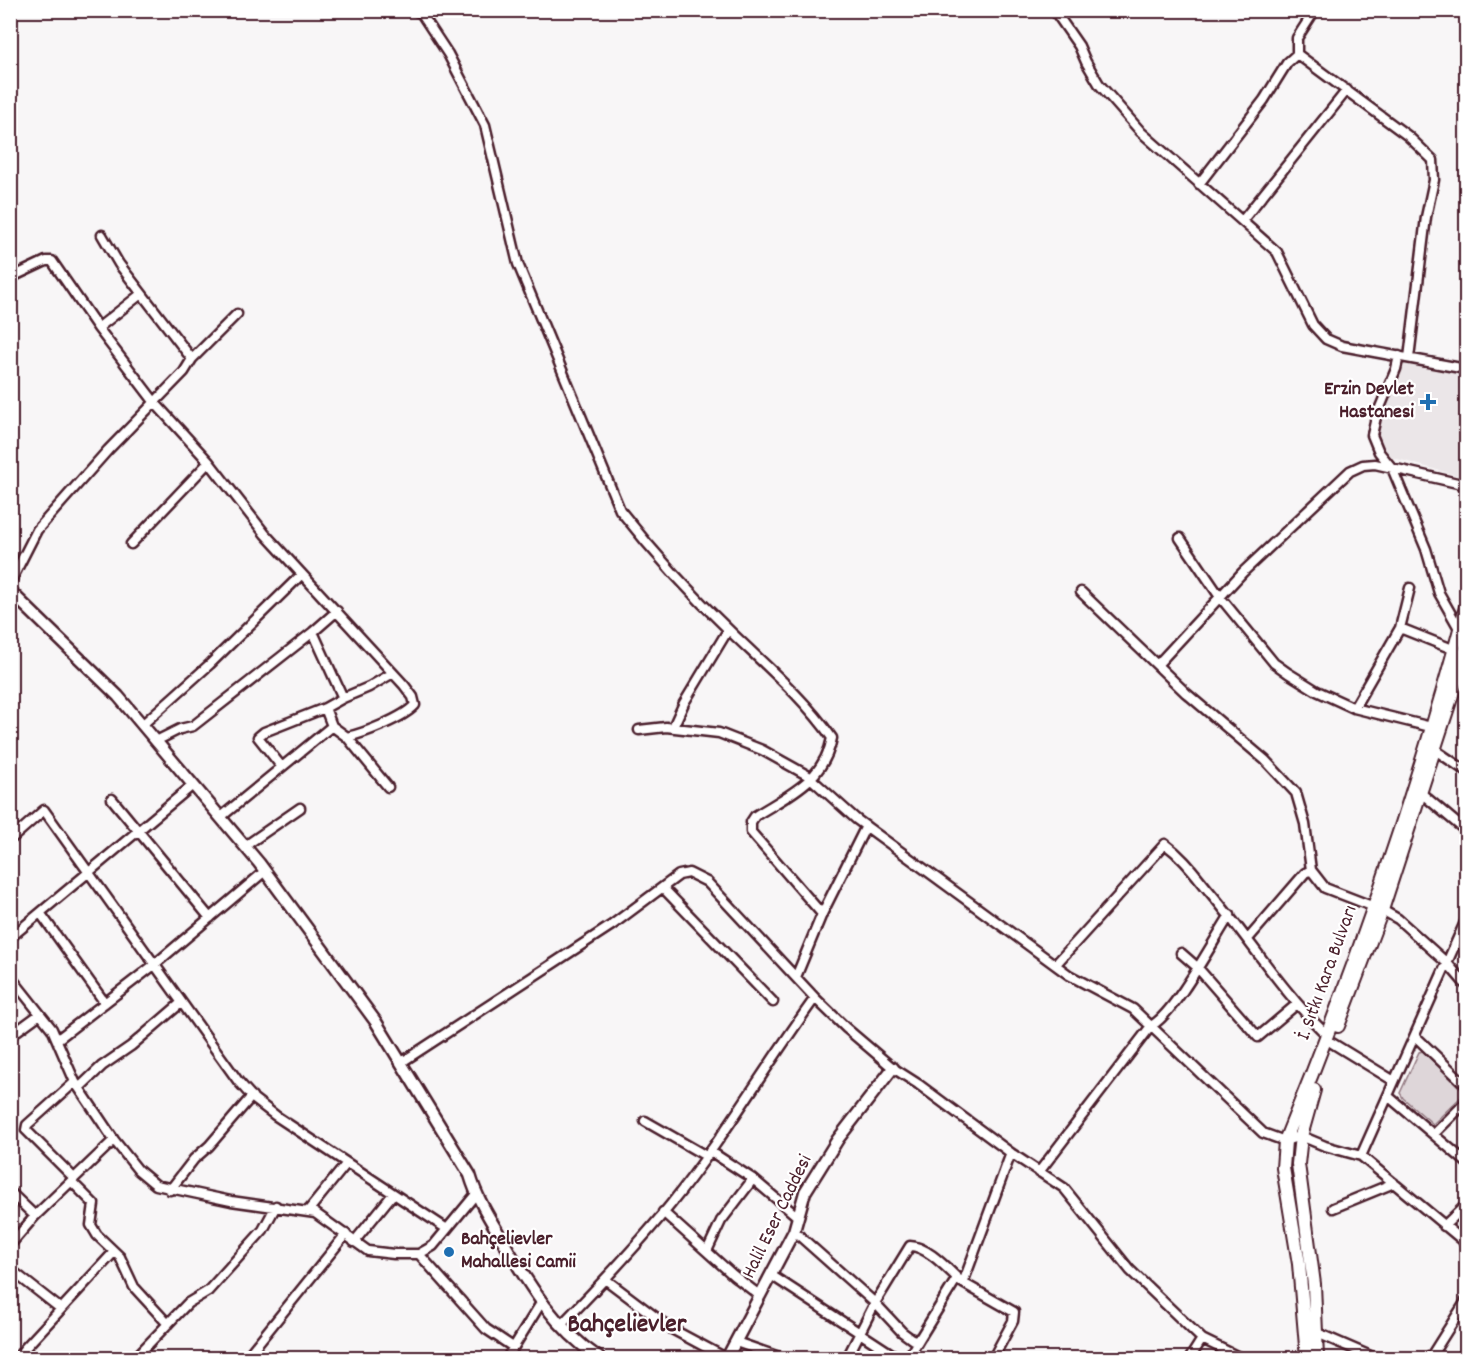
<svg xmlns="http://www.w3.org/2000/svg" width="1477" height="1369" font-family="Dekko,sans-serif">
<style>
.built{fill:#ebe6e8}
.green{fill:#ded6d9;stroke:#947a82;stroke-width:1.5}
.lines{fill:none;stroke-linecap:round;stroke-linejoin:round}
.minor-casing{stroke:#4a1f2b;stroke-width:13}
.tertiary-casing{stroke:#4a1f2b;stroke-width:15}
.secondary-casing{stroke:#4a1f2b;stroke-width:16}
.minor{stroke:#fff;stroke-width:8}
.tertiary{stroke:#fff;stroke-width:10}
.secondary{stroke:#fff;stroke-width:12}
.poi-dot{fill:#1f6fb2;stroke:#fff;stroke-width:2}
.labels{text-anchor:middle;dominant-baseline:central;stroke-width:4.5;stroke-linejoin:round;paint-order:stroke}
.poi-label{font-size:20px;font-weight:bold;fill:#4a1f2b;stroke:#fff;text-anchor:end}
.street-label{font-size:20px;fill:#4a1f2b;stroke:#fff}
.district-label{font-size:26px;font-weight:bold;fill:#4a1f2b;stroke:#fff}
</style>
<rect width="100%" height="100%" fill="#f8f6f7"/>
<filter id="ink" filterUnits="userSpaceOnUse"><feTurbulence type="fractalNoise" baseFrequency=".0167" numOctaves="2"/><feDisplacementMap in="SourceGraphic" scale="12" xChannelSelector="R" yChannelSelector="G"/><feConvolveMatrix kernelMatrix="1 2 1 2 8 2 1 2 1" color-interpolation-filters="sRGB"/></filter>
<g filter="url(#ink)">
<path class="built" d="M1409,354L1466,370V478L1387,456L1375,434Z"/>
<path class="green" d="M1423,1051L1462,1090L1464,1094L1433,1124L1403,1098L1400,1093L1419,1052Z"/>
<g class="lines">
<g class="minor-casing">
<path id="minor" d="M414,10L421,13L448,54L485,125L518,264L620,510C653,552 693,596 731,632C766,666 804,698 832,738C824,781 788,795 755,816L751,822V832L822,914
M1054,10L1079,46L1086,62L1099,84L1141,132L1277,252L1313,325L1326,339L1342,346L1466,369
M1297,54L1408,136L1433,160L1434,180L1426,217L1409,358
M1199,184L1264,100L1287,63L1297,54V38L1315,10
M1242,221L1347,90
M102,235L119,264L192,359
M10,278L46,261H52L98,328L156,404L209,462L265,534L404,685L413,697L415,705C403,718 365,733 347,737L332,726L325,708L343,698L313,632
M98,328L141,294
M1399,356L1396,369L1376,417L1372,435L1379,452L1392,468L1426,549L1439,593L1460,630
M1180,538L1220,597L1274,663L1288,673L1317,691L1354,708L1431,727
M131,544L209,462
M10,583L37,530L108,450L184,372L192,359L237,314
M1081,592L1186,693L1265,760L1296,793L1305,824L1311,870L1325,888L1382,910L1398,919L1448,964L1466,985
M1400,628L1410,588
M1157,665L1243,572L1350,471L1363,465L1375,464L1466,485
M343,698L369,687L393,673
M1354,708L1400,628L1455,650
M142,725L210,664L302,574
M673,727L684,703L728,630
M639,730L666,727L719,733L762,750L807,775L856,819L1069,975L1133,1009L1263,1133L1285,1141L1301,1136L1325,1146L1361,1156L1466,1243
M347,737L388,787
M156,741L180,729L193,726L313,632L337,611
M1435,750L1466,771
M281,766L258,737L264,732L325,708
M1421,793L1466,831
M112,799L210,918
M221,817L332,726
M10,840L44,810L238,1081L254,1099L276,1116L447,1229
M245,846L300,808
M663,888L773,1002
M41,914L105,1003
M10,938L193,785
M1248,939L1305,873L1311,870
M1181,953L1197,967L1258,1037L1297,1004
M1056,964L1165,844C1183,857 1195,874 1209,891C1248,937 1283,993 1326,1034
M10,976L52,1029L75,1082L114,1140L138,1170L156,1185L231,1201L315,1213L368,1251L394,1254H419L433,1246L476,1194
M796,977L822,914L866,826
M10,1036L40,1014
M1415,1036L1466,1085
M58,1039L154,965L265,871
M1332,1043L1394,1081
M402,1062L612,925L679,875L689,873L707,882L815,998L846,1028L893,1068L918,1084L1011,1153L1064,1188L1130,1270L1202,1339L1241,1358
M79,1088L102,1066L131,1046L181,1003
M1388,1096L1466,1162
M645,1121L706,1156
M1434,1134L1466,1102
M710,1151L753,1179L798,1217
M1361,1156L1466,920
M1039,1172L1151,1026C1175,1013 1213,941 1230,915
M74,1178L26,1130L27,1125L75,1082
M71,1181L94,1204L91,1225L97,1235L120,1257L134,1287L168,1324
M170,1190L194,1159L209,1146L252,1096
M10,1192L35,1216
M1333,1208L1394,1183
M308,1211L347,1163
M663,1212L733,1275L759,1295
M1444,1226L1466,1205
M794,1231L875,1303L902,1332L913,1340L920,1338L957,1278
M354,1242L393,1194
M10,1245L35,1216L114,1140
M707,1251L721,1221L753,1179
M419,1254L486,1329L513,1347
M10,1269L61,1309
M771,1275L898,1358
M605,1279L670,1328L726,1358
M963,1283L1014,1312L1013,1321L993,1358
M561,1325C599,1286 637,1246 671,1204C724,1138 766,1065 815,998
M1315,1332L1375,1358
M736,1342L782,1358
M17,1358L25,1348L114,1252
M135,1358L188,1303L208,1291L263,1230L276,1206
M246,1358L346,1234
M507,1358L541,1303
M847,1358L875,1303L910,1246C928,1246 950,1272 963,1283L1011,1153
M908,1358L920,1338
M1190,1358L1202,1339
M1430,1358L1466,1301"/>
</g>
<g class="tertiary-casing">
<path id="tertiary" d="M10,591L118,696L259,863L376,1022L470,1175C477,1199 490,1219 503,1241C530,1287 555,1328 599,1358
M727,1358L794,1231L805,1192L838,1139L893,1068"/>
</g>
<g class="secondary-casing">
<path id="secondary" d="M1338,1026L1382,910L1466,652
M1314,1090L1301,1136L1298,1164L1314,1284L1317,1358
M1307,1358L1299,1264L1283,1168L1285,1141C1356,968 1418,788 1466,607"/>
</g>
<use href="#minor" class="minor"/>
<use href="#tertiary" class="tertiary"/>
<use href="#secondary" class="secondary"/>
</g>
</g>
<g class="poi-dot">
<path d="M1425 393h6v6h6v6h-6v6h-6v-6h-6v-6h6z"/>
<circle cx="449" cy="1252" r="6"/>
</g>
<g class="labels">
<g class="poi-label">
<text x="1414" y="390">Erzin Devlet<tspan x="1414" dy="23">Hastanesi</tspan></text>
<text x="461" y="1240" text-anchor="start">Bahçelievler<tspan x="461" dy="23">Mahallesi Camii</tspan></text>
</g>
<g class="street-label">
<text transform="translate(1328 973) rotate(-70)">İ. Sıtkı Kara Bulvarı</text>
<text transform="translate(778 1217) rotate(-64)">Halil Eser Caddesi</text>
</g>
<g class="district-label">
<text x="627" y="1325">Bahçelievler</text>
</g>
</g>
<rect width="1477" height="1369" fill="none" stroke="#fff" stroke-width="36"/>
<rect x="18" y="18" width="1441" height="1333" fill="none" stroke="#4a1f2b" stroke-width="2" filter="url(#ink)"/>
</svg>
